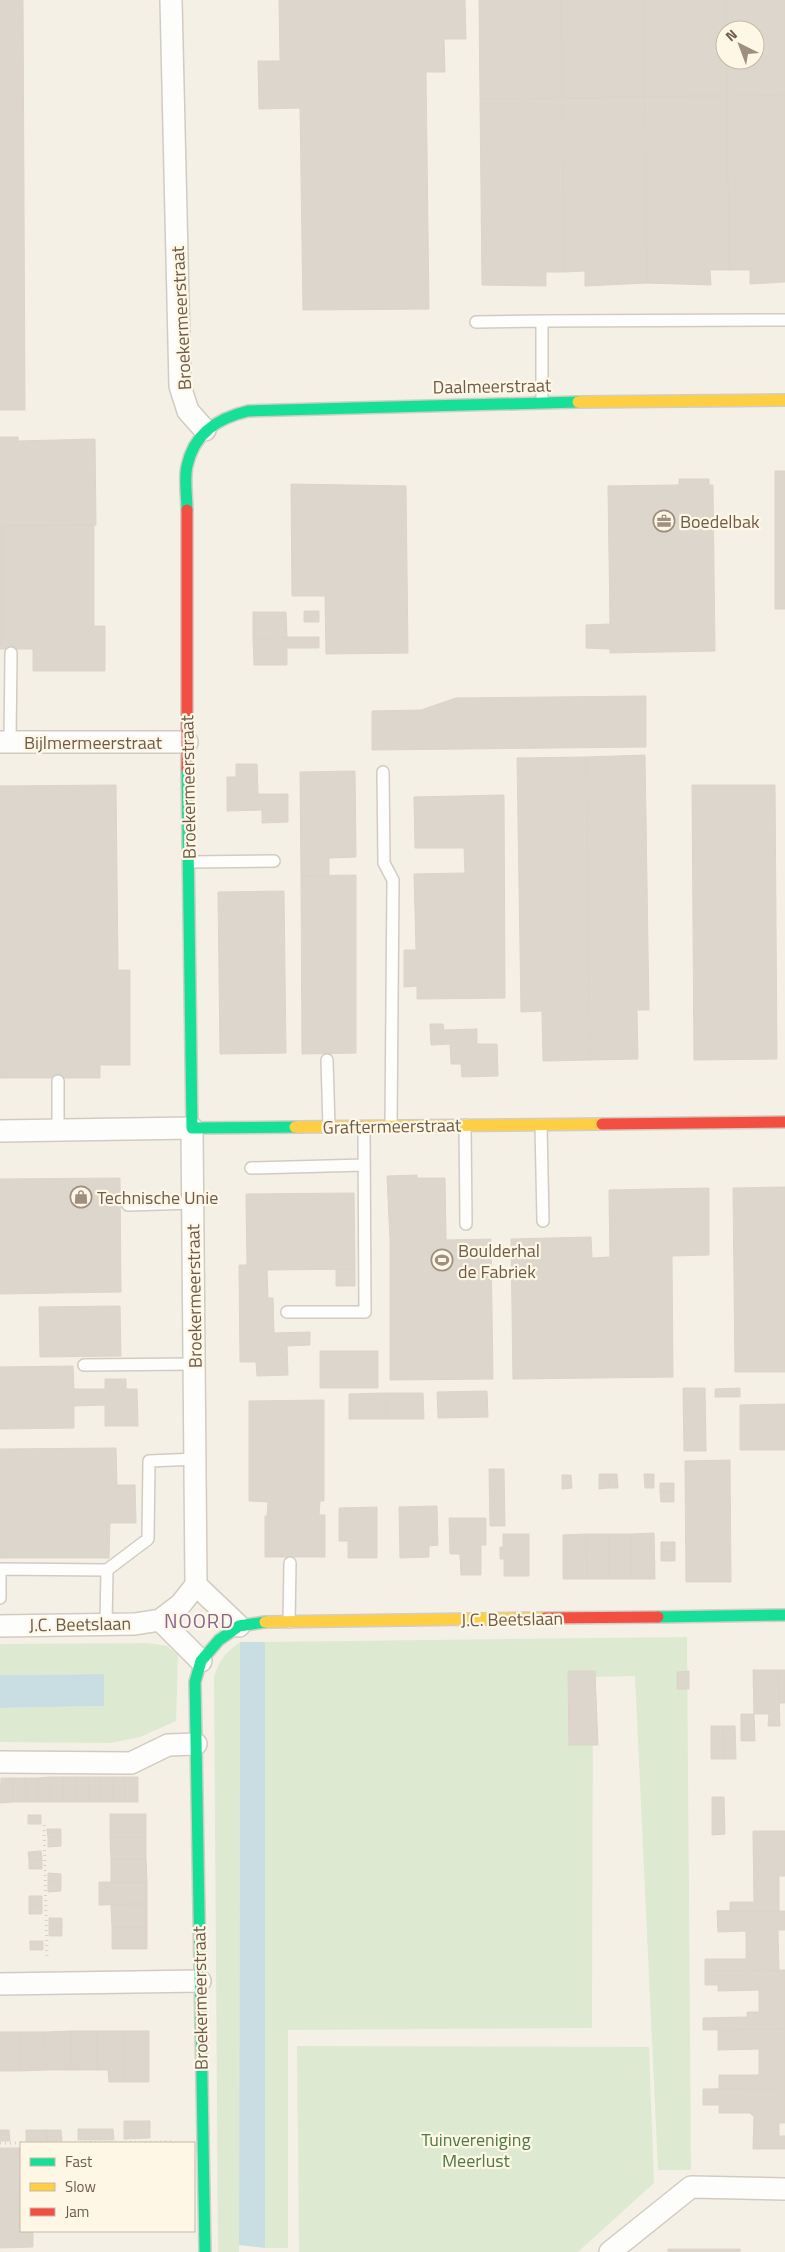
<svg xmlns="http://www.w3.org/2000/svg" width="785" height="2252" font-family="'Titillium Web',sans-serif">
<style>
.green{fill:#ddead1}
.water{fill:#c9dee3}
.building{fill:#ddd6cc;stroke:#dcd4c9}
.lines{fill:none;stroke-linecap:round;stroke-linejoin:round}
.lane-casing{stroke:#d2cbc2;stroke-width:14}
.street-casing{stroke:#d2cbc2;stroke-width:24}
.fast-casing{stroke:#d4cdc3;stroke-width:14}
.slow-casing{stroke:#d4cdc3;stroke-width:14}
.jam-casing{stroke:#d4cdc3;stroke-width:14}
.path{stroke:#d5d0c9;stroke-width:3;stroke-dasharray:1 4;stroke-linecap:butt}
.lane{stroke:#fdfdfb;stroke-width:11}
.street{stroke:#fdfdfb;stroke-width:21}
.fast{stroke:#16e098;stroke-width:11}
.slow{stroke:#ffcf43;stroke-width:11}
.jam{stroke:#f24e42;stroke-width:11}
.labels{text-anchor:middle;dominant-baseline:central;stroke-width:4.5;stroke-linejoin:round;paint-order:stroke}
.street-label{font-size:18px;fill:#6f5b4a;stroke:#fef7e6}
.poi-label{font-size:18px;fill:#6f5b4a;stroke:#fef7e6;text-anchor:start}
.park-label{font-size:18px;fill:#4f7a45;stroke:#fef7e6}
.quarter-label{font-size:20px;letter-spacing:1px;fill:#886592;stroke:#fef7e6}
</style>
<rect width="100%" height="100%" fill="#f4f0e6"/>
<path class="green" d="M687,1637L691,2170H658L635,1676L593,1677L592,2028L288,2030V2248H265V1642Z
M240,1642L239,2245V2252H218L214,1677C219,1660 226,1652 240,1642Z
M148,1643L167,1646L178,1655L176,1721L140,1737L111,1743L0,1742V1708L104,1706V1674L0,1675V1644Z
M297,2046L649,2047L654,2183L578,2252H299Z"/>
<path class="water" d="M240,1642H265V2248L239,2245Z
M104,1674V1706L0,1708V1675Z"/>
<path class="building" d="M0,0H23L25,410H0Z
M279,0H465L466,39H444L445,72H426L429,309L303,310L300,108L259,109L258,61H280Z
M479,0H561L562,98L480,99Z
M561,0H644L645,97L562,98Z
M644,0H726L725,60H727V96L645,97Z
M726,0H785V95L727,96V60H755V30H726Z
M785,95V282L750,284V270H729L727,96Z
M727,96L729,270H710L711,285L647,283L645,97Z
M645,97L647,283L585,286V271L564,272L562,98Z
M562,98L564,272H546V286L482,285L480,99Z
M0,437H18V441L95,439L96,525L0,526Z
M775,471H785V609H775Z
M679,479H709V485H713L715,651L610,653V649L586,648V625L610,624L608,486L679,485Z
M291,484L406,486L408,653L326,654L325,596H292Z
M94,525V626H105V671H33V649H2V526Z
M0,526H2V649H0Z
M304,611H319V622H304Z
M253,612H286L287,637L253,639Z
M287,637H319V648H287V665H254L253,639Z
M646,696V747L372,750V711L421,710L456,698Z
M645,755L649,1010H637L638,1059L590,1060L586,757Z
M586,757L590,1060L543,1061L542,1011L521,1012L517,758Z
M236,764H257L258,794H288V822L262,823V810L227,811V777H236Z
M355,771L356,857L329,858V875L301,876L300,772Z
M116,785L118,970H130V1065H100V1078H0V786Z
M692,785H775L777,1059L694,1060Z
M504,795L505,998L417,999V986L404,987V950H416L414,874L465,873L464,848H415L414,797Z
M356,875V1053L302,1054L301,876Z
M284,891L286,1053L220,1054L218,892Z
M430,1024H443L444,1030L477,1029V1044H497L498,1076L462,1077L461,1064H451L450,1044L431,1045Z
M417,1175V1178H445L446,1240L491,1239L493,1379L390,1380V1241L387,1176Z
M120,1178L121,1292L0,1294V1179Z
M785,1187V1372H735L733,1188Z
M709,1188V1255L672,1256L673,1377L513,1379L511,1239L591,1237L592,1258L610,1257L609,1190Z
M354,1193L355,1269L267,1270L268,1298H273L274,1333L310,1332V1345L287,1346L288,1375L257,1376L256,1362H240L239,1265H247L246,1194Z
M336,1269H355V1286H336Z
M120,1306L121,1356L40,1357L39,1307Z
M320,1351H378V1388H320Z
M73,1366L74,1389H105V1379H126V1389H137L138,1426H105V1405L74,1406V1428L0,1429V1367Z
M683,1388H705L706,1451H684Z
M740,1388V1397H715V1389Z
M487,1391L488,1417L438,1418L437,1392Z
M386,1393H423L424,1419H386Z
M386,1393V1419H349V1394Z
M324,1400V1501H320L319,1515H325V1557H265V1516H267L268,1502L249,1501V1401Z
M785,1404V1450H740V1405Z
M116,1448L117,1485H135L136,1523H110L109,1558H0V1449Z
M730,1460L731,1582H686L685,1461Z
M489,1469H504L505,1526H490Z
M599,1474H608V1488L599,1489Z
M608,1474H617L618,1488H608Z
M644,1474H654V1488H645Z
M562,1475H571L572,1488L562,1489Z
M660,1483H674V1492H660Z
M660,1492H674V1502H661Z
M437,1506L438,1545L429,1546V1557L400,1558L399,1507Z
M377,1507V1558H348V1541H339V1508Z
M449,1518H486V1545H481V1575H461L460,1554H450Z
M654,1533L655,1579H631V1534Z
M503,1534H529V1576H504V1559H500V1547H503Z
M586,1534L587,1579H563V1535Z
M586,1534H609V1579H587Z
M609,1534H631V1579H609Z
M661,1542H675V1551H661Z
M661,1551H675V1561H661Z
M753,1670H778L780,1726H768L769,1714H754Z
M778,1670H785V1703H779Z
M568,1671H595L598,1745H569Z
M689,1671V1689H677V1672Z
M741,1714H754L755,1741H741Z
M711,1726H723L724,1759H711Z
M723,1726H735L736,1759H724Z
M50,1777H63V1802H50Z
M50,1777V1802H38V1778Z
M63,1777H75L76,1802H63Z
M75,1777H88V1802H76Z
M88,1777H100L101,1802H88Z
M100,1777H113V1802H101Z
M113,1777H125V1802H113Z
M125,1777H138V1802H125Z
M1,1778H13V1802L0,1803Z
M13,1778H25L26,1802H13Z
M25,1778H38V1802H26Z
M712,1797H724L725,1834L712,1835Z
M110,1814H146V1837H110Z
M28,1815H41V1824H28Z
M47,1829H61V1837H48Z
M753,1831H785V1876H779V1911H717H730V1902H754Z
M48,1837H61V1846L48,1847Z
M110,1837H146V1859H111Z
M41,1851L42,1860H29L28,1852Z
M111,1859H146L147,1882H111Z
M29,1860H42V1869H29Z
M48,1873L61,1874V1882H48Z
M48,1882H61V1891L48,1892Z
M99,1882H147V1904L99,1905Z
M29,1896H42V1905H29Z
M147,1904V1927H112L111,1905Z
M29,1905H42V1914H29Z
M717,1911H785V1930H778L779,1970L705,1971V1959H746V1931L718,1932Z
M49,1918H62V1927L49,1928Z
M62,1927V1936H49V1928Z
M112,1927H147V1949H112Z
M30,1941H43V1950H30Z
M779,1970H785V2029L703,2030V2018L747,2017V2012H759V1990L718,1991V1985H705V1971Z
M785,2029V2088L719,2089V2075H759V2049L718,2050V2030Z
M71,2031L72,2070H46L45,2032Z
M71,2031H97V2070H72Z
M97,2031H124V2082H109L108,2070H97Z
M124,2031H149V2082H124Z
M0,2032H19V2071H0Z
M19,2032H45L46,2070L19,2071Z
M785,2088V2123H779V2136H785V2149H753L754,2117L750,2113H719V2105H703V2089Z
M124,2121H150V2138L124,2139Z
M78,2129H98V2140H78Z
M98,2129H113L114,2140H98Z
M0,2130H9L10,2141H0Z
M26,2130H46L47,2141H26Z
M46,2130H61L62,2141H47Z
M0,2148H21V2231H33V2247L0,2248Z
M668,2249H740V2252H668Z"/>
<g class="lines">
<g class="lane-casing">
<path id="lane" d="M476,322L542,321
M542,402V321L785,320
M10,742L11,653
M383,772L384,863L393,880L391,1126
M189,862L274,861
M327,1060L329,1127
M58,1081V1130
M465,1125L466,1224
M541,1125L543,1221
M251,1168L364,1165
M128,1205L193,1203
M287,1312H365L364,1127
M84,1365L195,1364
M107,1570L148,1539L149,1461L196,1459
M0,1598V1569L107,1570L106,1624
M289,1622L290,1563"/>
</g>
<g class="street-casing">
<path id="street" d="M171,0L180,386L188,411L205,430
M0,742H187
M0,1131L192,1128L196,1585
M196,1585L239,1626
M160,1620L201,1661
M0,1626L135,1624L160,1620L181,1604L196,1585
M0,1762L131,1763L168,1745L196,1744
M0,1984L200,1981
M610,2252L691,2187L785,2189"/>
</g>
<g class="fast-casing">
<path id="fast" d="M187,510C187,496 184,479 187,466C194,433 218,418 248,411L578,402
M187,769L192,1128L295,1127
M658,1617L785,1615
M205,2252L195,1682L201,1661L219,1640L239,1626L265,1622"/>
</g>
<g class="slow-casing">
<path id="slow" d="M578,402L785,400
M295,1127L602,1124
M265,1622L545,1618"/>
</g>
<g class="jam-casing">
<path id="jam" d="M187,510V769
M602,1124L785,1122
M545,1618L658,1617"/>
</g>
<path class="path" d="M44,1825L47,1960
M0,2143H21
M35,2143L175,2142"/>
<use href="#lane" class="lane"/>
<use href="#street" class="street"/>
<use href="#fast" class="fast"/>
<use href="#slow" class="slow"/>
<use href="#jam" class="jam"/>
</g>
<defs>
<g id="office-ring" transform="scale(1.125)"><circle r="9.5" fill="#fef7e6" stroke="#9e8f81" stroke-width="1.5"/><path d="M-6-3h4V-5.5h4V-3h4V5H-6ZM-1-4.5V-3h2v-1.5ZM-6 0V1H6V0Z" fill="#9e8f81"/></g>
<g id="shop-ring" transform="scale(1.125)"><circle r="9.5" fill="#fef7e6" stroke="#9e8f81" stroke-width="1.5"/><path d="M-5-2.5h2.3a2.7 3.5 0 0 1 5.4 0H5L5.5 6h-11ZM-1.5-2.5h3a1.5 2.3 0 0 0-3 0Z" fill="#9e8f81"/></g>
<g id="stadium-ring" transform="scale(1.125)"><circle r="9.5" fill="#fef7e6" stroke="#9e8f81" stroke-width="1.5"/><path d="M0-5a6.5 5 0 1 0 0 10a6.5 5 0 1 0 0-10ZM-3.5-1.8h7v3.6h-7Z" fill="#9e8f81"/></g>
</defs>
<g fill-rule="evenodd">
<use href="#office-ring" x="664" y="521"/>
<use href="#shop-ring" x="81" y="1197"/>
<use href="#stadium-ring" x="442" y="1260"/>
</g>
<g class="labels">
<g class="street-label">
<text transform="translate(181 318) rotate(-93)">Broekermeerstraat</text>
<text transform="translate(492 386) rotate(-1)">Daalmeerstraat</text>
<text x="93" y="742">Bijlmermeerstraat</text>
<text transform="translate(188 787) rotate(-91)">Broekermeerstraat</text>
<text transform="translate(392 1126) rotate(-1)">Graftermeerstraat</text>
<text transform="translate(194 1296) rotate(-91)">Broekermeerstraat</text>
<text transform="translate(512 1619) rotate(-1)">J.C. Beetslaan</text>
<text transform="translate(80 1624) rotate(-1)">J.C. Beetslaan</text>
<text transform="translate(200 1998) rotate(-91)">Broekermeerstraat</text>
</g>
<g class="poi-label">
<text x="680" y="521">Boedelbak</text>
<text x="97" y="1197">Technische Unie</text>
<text x="458" y="1250">Boulderhal<tspan x="458" dy="21">de Fabriek</tspan></text>
</g>
<g class="park-label">
<text x="476" y="2139">Tuinvereniging<tspan x="476" dy="21">Meerlust</tspan></text>
</g>
<g class="quarter-label">
<text x="199" y="1620">NOORD</text>
</g>
</g>
<rect x="20" y="2142" width="175" height="90" fill="#fef7e6" stroke="#c5b9a8"/>
<rect x="30" y="2158" width="25" height="8" fill="#16e098" stroke="#c5b9a8"/>
<text x="65" y="2167" font-size="15" fill="#6f5b4a">Fast</text>
<rect x="30" y="2183" width="25" height="8" fill="#ffcf43" stroke="#c5b9a8"/>
<text x="65" y="2192" font-size="15" fill="#6f5b4a">Slow</text>
<rect x="30" y="2208" width="25" height="8" fill="#f24e42" stroke="#c5b9a8"/>
<text x="65" y="2217" font-size="15" fill="#6f5b4a">Jam</text>
<g transform="translate(740 45) rotate(318)"><circle r="24" fill="#fef7e6" stroke="#c5b9a8"/>
<path d="M0-4L9 19L0 12L-9 19Z" fill="#9e8f81"/>
<text y="-8" font-size="14" font-weight="bold" text-anchor="middle" fill="#6f5b4a">N</text>
</g>
</svg>
